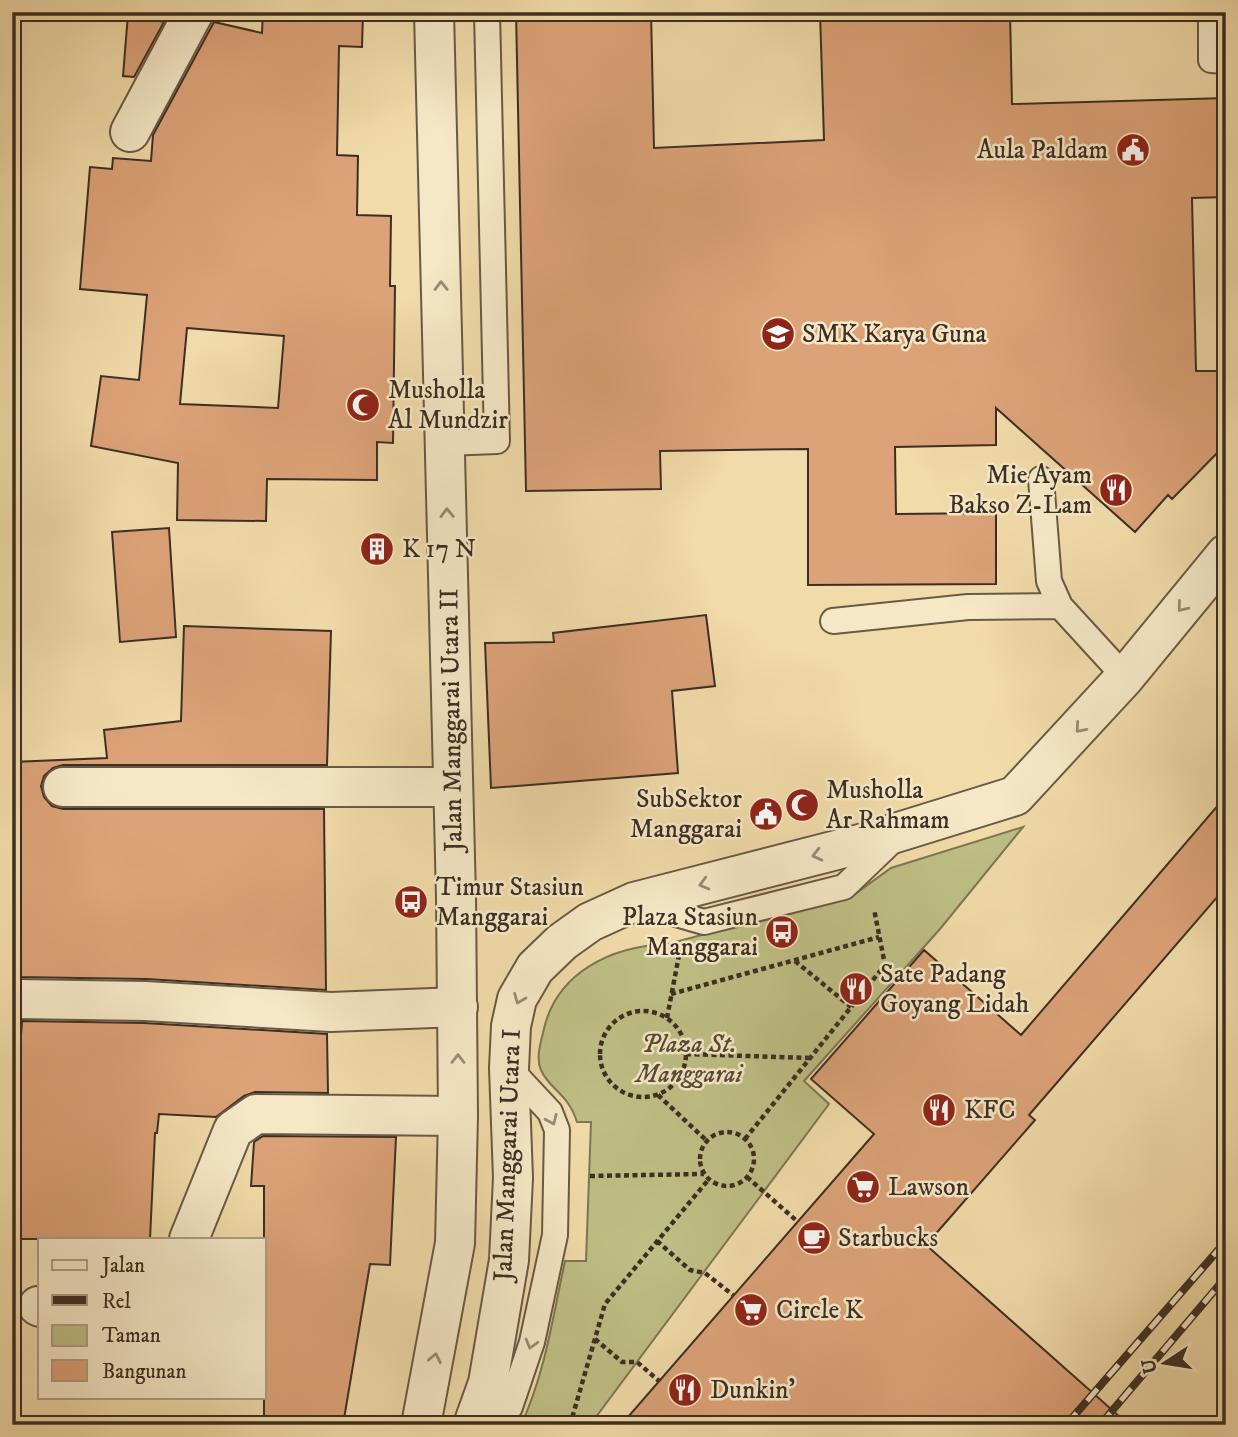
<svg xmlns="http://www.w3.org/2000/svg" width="1238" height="1437" font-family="'IM FELL DW Pica',serif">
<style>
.green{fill:#bebf85;stroke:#7d7654;stroke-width:2}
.building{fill:#dca278;stroke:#3c2e24;stroke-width:2;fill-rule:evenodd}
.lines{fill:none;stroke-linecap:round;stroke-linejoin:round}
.service-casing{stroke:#695945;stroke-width:28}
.minor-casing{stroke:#695945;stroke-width:42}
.tertiary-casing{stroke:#695945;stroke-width:42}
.path{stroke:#3c2e24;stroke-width:4.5;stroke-dasharray:5 3.5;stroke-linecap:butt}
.service{stroke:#f6e8c7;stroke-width:24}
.minor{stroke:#f6e8c7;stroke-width:38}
.tertiary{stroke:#f6e8c7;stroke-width:38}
.rail-casing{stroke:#3c2e24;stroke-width:8}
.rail{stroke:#f6e8c7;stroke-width:5;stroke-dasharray:16;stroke-linecap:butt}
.oneway{stroke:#998b76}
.labels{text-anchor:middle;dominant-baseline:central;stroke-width:5;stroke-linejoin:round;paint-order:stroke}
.poi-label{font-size:26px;fill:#3c2e24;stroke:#f6e8c7;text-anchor:start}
.street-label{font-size:26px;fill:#3c2e24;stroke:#f6e8c7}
.park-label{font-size:26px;font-style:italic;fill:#564b37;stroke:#f6e8c7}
</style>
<rect width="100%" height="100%" fill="#f1dba9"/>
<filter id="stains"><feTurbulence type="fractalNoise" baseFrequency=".00286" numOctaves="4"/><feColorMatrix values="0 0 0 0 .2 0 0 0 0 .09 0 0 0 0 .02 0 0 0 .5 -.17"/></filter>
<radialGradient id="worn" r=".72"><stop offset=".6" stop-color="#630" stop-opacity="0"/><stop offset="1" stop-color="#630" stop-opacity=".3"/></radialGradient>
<path class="green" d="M1023,827L940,929L804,1081L829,1104L590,1425H521C545,1374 553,1316 565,1261H586L591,1122H577C568,1093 549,1089 541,1070C536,1059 540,1045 543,1033C555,972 612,946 668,944L855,894L891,868Z"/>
<path class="building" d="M263,12L363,13L362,47L339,46L337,155L358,156L357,215L391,216L390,286H395L393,443L377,442V480L267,479L266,521L177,520L178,463L91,446L101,376L139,380L147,295L80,289L90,167L112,169L113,158L151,161L153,135L214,22L262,33ZM187,328L284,336L278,408L180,404Z
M516,12H651L654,148L824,140L820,12H1010L1012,104L1226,98V197L1192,198L1196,371H1226V444L1172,499L1168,495L1135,532L996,408V445L895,447L896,514L996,513V584L808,585V449L660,451L661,489L526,491Z
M128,14L164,22L134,77L123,76Z
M169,528L176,637L120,642L112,532Z
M706,615L715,686L672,691L678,773L491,788L485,643L554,642L553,633Z
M184,626L331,631L327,765H63L53,768L44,776L41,786L44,797L52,806L63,809H324L326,990L146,979L15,977L12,762L107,758L104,730L181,721Z
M1226,796V887L1029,1115L1035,1120L926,1245L1129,1425H621L874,1134L811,1079L924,950L1021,1035Z
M22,1021L144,1023L327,1034L328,1093L255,1092L244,1096L216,1117L159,1114L157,1133H155L150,1239H12V1063L19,1064Z
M263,1136L396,1137L390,1265L370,1264L343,1425H264V1186H251L254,1142Z"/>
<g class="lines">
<g class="service-casing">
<path id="service" d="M1211,12V60L1226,61
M445,443L497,441L487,12
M1041,479L1049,581L1060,606
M833,621L968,607L1060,606L1125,677
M638,903L704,922L844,887L894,839
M495,1425L510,1407L532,1342L555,1235L557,1130L550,1112L509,1068"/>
</g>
<g class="minor-casing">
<path id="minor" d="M130,132L194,12
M63,787H453
M16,999L145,1001L331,1012L458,1007
M189,1239L233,1130L256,1114L458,1116
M38,1306L40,1307"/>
</g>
<g class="tertiary-casing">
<path id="tertiary" d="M421,1425L455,1243L458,1116L456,897L434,12
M473,1425L488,1383L509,1260L513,1178L509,1068L511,1026L517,999L535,968L562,942L590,922L634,902L860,844L1015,796L1125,677L1226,554"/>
</g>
<path class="path" d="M795,961L851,1007
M671,994L879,937
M600 1054a43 43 0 1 1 86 0a43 43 0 1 1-86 0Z
M667,1018L680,950
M686,1054L810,1058
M658,1095L707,1141
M700 1159a27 27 0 1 1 54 0a27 27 0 1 1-54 0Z
M745,1139L885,965L874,909
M590,1176L704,1174
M747,1177L798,1222
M657,1241L690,1270L705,1273L733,1295
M595,1339L622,1362H637L659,1381
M570,1425L605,1304L709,1179"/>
<use href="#service" class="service"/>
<use href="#minor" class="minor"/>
<use href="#tertiary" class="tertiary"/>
<g class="rail-casing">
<path id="rail" d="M1066,1425L1226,1241
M1100,1425L1226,1277"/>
</g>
<use href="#rail" class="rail"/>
</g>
<defs><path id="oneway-chevron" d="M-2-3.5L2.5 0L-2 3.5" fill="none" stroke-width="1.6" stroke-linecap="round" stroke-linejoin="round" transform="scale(1.75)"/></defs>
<g class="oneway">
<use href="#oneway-chevron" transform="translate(441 286) rotate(-91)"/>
<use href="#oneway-chevron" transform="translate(447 513) rotate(-91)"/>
<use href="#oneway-chevron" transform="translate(1182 607) rotate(129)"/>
<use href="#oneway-chevron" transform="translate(1080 728) rotate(131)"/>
<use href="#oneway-chevron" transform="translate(817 855) rotate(166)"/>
<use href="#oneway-chevron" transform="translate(704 884) rotate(165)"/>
<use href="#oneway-chevron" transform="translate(519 999) rotate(112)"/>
<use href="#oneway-chevron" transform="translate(458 1059) rotate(-90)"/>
<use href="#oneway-chevron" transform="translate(552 1120) rotate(66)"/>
<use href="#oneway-chevron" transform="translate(531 1344) rotate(106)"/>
<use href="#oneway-chevron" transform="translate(435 1358) rotate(-78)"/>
</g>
<defs>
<g id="civic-disc" transform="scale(1.75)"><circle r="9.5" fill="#8f2418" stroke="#f6e8c7"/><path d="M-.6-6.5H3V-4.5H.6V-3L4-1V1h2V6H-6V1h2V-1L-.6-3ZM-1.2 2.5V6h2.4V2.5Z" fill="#fff"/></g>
<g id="school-disc" transform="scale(1.75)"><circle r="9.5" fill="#8f2418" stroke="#f6e8c7"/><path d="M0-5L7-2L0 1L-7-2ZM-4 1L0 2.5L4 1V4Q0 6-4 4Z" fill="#fff"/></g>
<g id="mosque-disc" transform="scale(1.75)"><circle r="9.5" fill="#8f2418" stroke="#f6e8c7"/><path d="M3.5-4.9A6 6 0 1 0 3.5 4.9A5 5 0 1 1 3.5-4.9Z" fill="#fff"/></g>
<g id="restaurant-disc" transform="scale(1.75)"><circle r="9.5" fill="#8f2418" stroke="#f6e8c7"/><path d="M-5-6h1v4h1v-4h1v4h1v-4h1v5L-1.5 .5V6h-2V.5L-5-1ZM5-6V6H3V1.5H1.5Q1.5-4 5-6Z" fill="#fff"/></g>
<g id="building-disc" transform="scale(1.75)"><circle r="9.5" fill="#8f2418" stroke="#f6e8c7"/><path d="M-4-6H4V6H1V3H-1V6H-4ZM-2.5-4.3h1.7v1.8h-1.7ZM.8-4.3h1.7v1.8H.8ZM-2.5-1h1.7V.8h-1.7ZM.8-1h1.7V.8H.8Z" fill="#fff"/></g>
<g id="bus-disc" transform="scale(1.75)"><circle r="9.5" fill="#8f2418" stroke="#f6e8c7"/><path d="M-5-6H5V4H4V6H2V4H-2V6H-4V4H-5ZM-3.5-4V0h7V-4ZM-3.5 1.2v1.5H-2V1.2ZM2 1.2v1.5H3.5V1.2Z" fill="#fff"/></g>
<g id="supermarket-disc" transform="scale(1.75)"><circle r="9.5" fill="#8f2418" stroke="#f6e8c7"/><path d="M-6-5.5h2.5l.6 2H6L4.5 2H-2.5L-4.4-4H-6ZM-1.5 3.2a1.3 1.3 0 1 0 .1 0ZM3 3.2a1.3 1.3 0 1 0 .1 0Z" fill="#fff"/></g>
<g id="cafe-disc" transform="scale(1.75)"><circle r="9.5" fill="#8f2418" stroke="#f6e8c7"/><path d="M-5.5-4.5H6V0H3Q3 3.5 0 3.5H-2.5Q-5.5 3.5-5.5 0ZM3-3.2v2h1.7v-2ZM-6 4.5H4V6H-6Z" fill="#fff"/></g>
</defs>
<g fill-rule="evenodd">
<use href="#civic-disc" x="1133" y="150"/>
<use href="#school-disc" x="778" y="334"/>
<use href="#mosque-disc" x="363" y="405"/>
<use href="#restaurant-disc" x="1116" y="490"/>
<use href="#building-disc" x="377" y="549"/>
<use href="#mosque-disc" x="802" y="805"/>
<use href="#civic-disc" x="766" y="814"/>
<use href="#bus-disc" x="411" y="902"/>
<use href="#bus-disc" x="782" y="932"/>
<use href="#restaurant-disc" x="856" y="989"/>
<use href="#restaurant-disc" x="939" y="1110"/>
<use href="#supermarket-disc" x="863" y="1187"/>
<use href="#cafe-disc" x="814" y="1238"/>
<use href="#supermarket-disc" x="751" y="1310"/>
<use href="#restaurant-disc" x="685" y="1390"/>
</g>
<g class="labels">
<g class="poi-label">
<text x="1108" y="150" text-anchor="end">Aula Paldam</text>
<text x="802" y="334">SMK Karya Guna</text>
<text x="388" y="390">Musholla<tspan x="388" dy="30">Al Mundzir</tspan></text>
<text x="1092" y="475" text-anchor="end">Mie Ayam<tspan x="1092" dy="30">Bakso Z-Lam</tspan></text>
<text x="402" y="549">K 17 N</text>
<text x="826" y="790">Musholla<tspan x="826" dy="30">Ar Rahmam</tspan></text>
<text x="742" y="799" text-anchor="end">SubSektor<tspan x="742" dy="30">Manggarai</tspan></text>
<text x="436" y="887">Timur Stasiun<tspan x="436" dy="30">Manggarai</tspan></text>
<text x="758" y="917" text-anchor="end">Plaza Stasiun<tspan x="758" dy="30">Manggarai</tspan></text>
<text x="880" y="974">Sate Padang<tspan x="880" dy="30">Goyang Lidah</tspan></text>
<text x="964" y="1110">KFC</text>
<text x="888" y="1187">Lawson</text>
<text x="838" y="1238">Starbucks</text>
<text x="776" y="1310">Circle K</text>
<text x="710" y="1390">Dunkin'</text>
</g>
<g class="street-label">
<text transform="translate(452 720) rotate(-91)">Jalan Manggarai Utara II</text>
<text transform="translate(508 1155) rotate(-88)">Jalan Manggarai Utara I</text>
</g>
<g class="park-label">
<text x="689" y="1044">Plaza St.<tspan x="689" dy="30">Manggarai</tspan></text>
</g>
</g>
<rect width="1238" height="1437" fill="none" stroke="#f1dba9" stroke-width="42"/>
<rect x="14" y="14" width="1210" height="1409" fill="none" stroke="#3c2e24" stroke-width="3.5"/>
<rect x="21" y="21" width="1196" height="1395" fill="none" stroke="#3c2e24" stroke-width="2"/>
<rect x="38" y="1238" width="228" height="161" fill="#f6e8c7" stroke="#ac9e86" stroke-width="2"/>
<rect x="52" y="1260" width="35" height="10" fill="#f6e8c7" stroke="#ac9e86" stroke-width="2"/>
<text x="102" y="1272" font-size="21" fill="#3c2e24">Jalan</text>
<rect x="52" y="1295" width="35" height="10" fill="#3c2e24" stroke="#ac9e86" stroke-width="2"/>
<text x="102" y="1308" font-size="21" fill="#3c2e24">Rel</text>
<rect x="52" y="1325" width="35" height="21" fill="#bebf85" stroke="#ac9e86" stroke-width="2"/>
<text x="102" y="1342" font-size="21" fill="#3c2e24">Taman</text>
<rect x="52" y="1360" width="35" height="21" fill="#dca278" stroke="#ac9e86" stroke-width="2"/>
<text x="102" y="1378" font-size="21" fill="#3c2e24">Bangunan</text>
<g transform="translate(1165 1363) rotate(258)" stroke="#f6e8c7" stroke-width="5" paint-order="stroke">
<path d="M0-5L12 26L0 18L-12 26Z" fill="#3c2e24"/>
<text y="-10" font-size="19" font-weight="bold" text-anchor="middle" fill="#3c2e24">U</text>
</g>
<rect width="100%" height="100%" filter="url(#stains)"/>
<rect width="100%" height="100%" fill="url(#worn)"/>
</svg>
